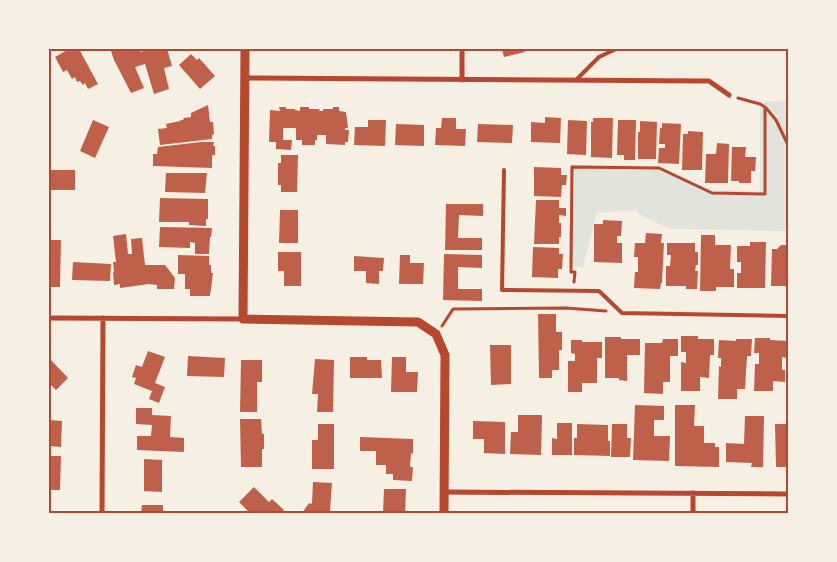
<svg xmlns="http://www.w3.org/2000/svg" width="837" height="562" font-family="Helvetica,sans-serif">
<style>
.green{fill:#e2e4dc}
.building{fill:#bf614a}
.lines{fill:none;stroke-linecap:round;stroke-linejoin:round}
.path{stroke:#b5482f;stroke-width:3}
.service{stroke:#b5482f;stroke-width:4}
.minor{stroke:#b5482f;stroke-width:5}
.tertiary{stroke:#b5482f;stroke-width:9}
.neatline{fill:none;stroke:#b5482f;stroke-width:2}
</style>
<rect width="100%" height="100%" fill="#f6efe4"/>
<path class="green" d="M788,101V231L670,229L638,214L637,210L597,213L583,267H569L570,165L661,166L712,190L760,191V102Z"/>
<path class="building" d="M69,49H79L98,84L88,89L85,83L83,85L80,81L77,82L75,77L72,79L67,70L63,72L55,57Z
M118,49H126V51L139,49L140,52L152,49H161V50L167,49L172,66L164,68L169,89L154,94L145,64L135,67L144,88L131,93L114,60L111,51Z
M269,49H325V51L269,50Z
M502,49H524L525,52L504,57Z
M191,54L197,60L199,58L215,76L200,89L179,65Z
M208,105L210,122H213L214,134L212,135V139L160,145L158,129L167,128L166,124L180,121L181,120H183L184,118L191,117V113Z
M279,107H286V109H295V110L300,111V107H309V109H320L319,111H323V109H333V107H339V111L346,112L348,128H345V130H349L348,142H345V145L326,144V135H317V140H315V145H302V140H296V128H283V140H292L291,150L276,149V142H269L270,110L280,111Z
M545,117L561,118L560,143L531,142V122L545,123Z
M442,118H456V129H466L465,146L435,145L436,128H441Z
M593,118H613L612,158L591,157V122H593Z
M93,120L109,127L95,158L80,151Z
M368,120H386L385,146L354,145L355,127H368Z
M568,120L587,121L586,155L567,154Z
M618,120H636L635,160H624V155H617Z
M640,121L657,122L656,159H638V132H640Z
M662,123L681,124L679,164L658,163L659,148H665V144H659L660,128H662Z
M396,124L424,125V146L395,145Z
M478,124L513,125L512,143L477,142Z
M688,131L703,132L702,170H682L683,134H688Z
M201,142H214L213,146H215V155H212V168L153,166V154H157L158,147Z
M717,143L729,144L728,183H705L706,154H716Z
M732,147H746L745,157H756L755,171H751V183H739V181H731Z
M281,155H298L297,192H281V185H278V163H281Z
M534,167L561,168V175H567L566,185H562L561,197L534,196Z
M49,170H75V190H49Z
M166,173H207L205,193L165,192Z
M160,198L208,199V219H206V226L189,225V222H159Z
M536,200H559V208H566V216L559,215V223H561V237H559V244H534Z
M446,204H483V216L459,215L458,238H482V250H445Z
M280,210H298V243H279Z
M603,220L622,221L621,236H617V243H622V263L594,262V224H603Z
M160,227L212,228L211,237H210L209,254H195V243L190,242V248L159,247Z
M646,233L662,234L661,243H664L662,283H661L660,289L634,288L635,272H638V257H634L635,243H645Z
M126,234L128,254H132L131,239L142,238L145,265H165L175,278L174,289H157V285L149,284L120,288V284L114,285L113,272H114L113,262H116L113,236Z
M701,235H715V245H731L730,269H734V287H716V291H700Z
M49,240H61L60,287H49Z
M750,242H766L765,288H737V273H741V262H737V246H750Z
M667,243H695V252H698V265H696L695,271H698L697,289H686V286H666V266H670L671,255H667Z
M781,245H788V286H771L772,249H777Z
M533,247L559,248V254H563L562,269H558V278L532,277Z
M278,252H301V286H284V271H278Z
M444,254L482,255V268L458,267V289H482V301L443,300Z
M178,255L209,256V265H211V273H213L210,296H190V289H185V274H178Z
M400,255H410V263H424L423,284H399Z
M354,256L384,258L383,271H379V284L366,283V271H354Z
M73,262L111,264L110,281L72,280Z
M538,314H556V332H562V350H559V370H552V378H539Z
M681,336H698V339H714V355H710L709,378L700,377V391H681V362L686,363V352H681Z
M605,337H621V339H640V355H627V381L619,380V378H605Z
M755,338H770V340L788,341L787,358L782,357V370H785V382L773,381V391H754L755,364H759V353H754Z
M663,339H678V356H670V382H663V394L644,393L645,343H662Z
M736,339H752L751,356H747L745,389H737V399H718L719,366L721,367V358H718L719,340L736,341Z
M571,340H582V342H602V358H597V383H582V392H568V361H575V354L571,353Z
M490,345H511V384L491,385Z
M148,351L165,357L155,383L165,387L159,403L149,399L152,391L134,384L136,378L132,377L136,365L142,367Z
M188,356L225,358L224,377L187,376Z
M350,357H367V360H381L382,378H350Z
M392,357H406V372H418L417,392H391Z
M49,358L68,378L56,390L49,383Z
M315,359L334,360L333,412H317L318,394H312Z
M241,360H262V382H257V412H240Z
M635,405L664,406V420H654V436H670L669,461L633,460Z
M675,405H695L694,426H704V443H715V447H719V467L675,466Z
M136,408H152V415L171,416L170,437L184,438V452L137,450V436H151L152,425L136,424Z
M518,415H542L541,455L510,454L511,432H518Z
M745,416H764L763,467H751L752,463L726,462V443L744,444Z
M240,419H261L262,434H264V449H262V467H241Z
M49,420L62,421L61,447L49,446Z
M473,421L505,422V454L484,453V439H473Z
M557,423H572V455H552V438L557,439Z
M318,424H334V469H312V440H318Z
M577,424L608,425V441H610V456L574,455V438H577Z
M612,424H627V438H631L630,457H611Z
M775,424H788V467H776Z
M360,437L413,439V454L411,453L410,467H413L412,481L393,480V474H386V465H376V451H360Z
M49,456H61L60,490H49Z
M144,459L162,460V492L144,491Z
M313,482L332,483L330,511L329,513H302L309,503L311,504L312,503Z
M254,487L269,502L272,499L284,510L281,513H250L239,502Z
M384,489H406L405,513H383Z
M142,505H163V513H141Z"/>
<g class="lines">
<path class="path" d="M766,108L776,120L788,145
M574,282L575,272H571L572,167L659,168L712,193L765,194V107L760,104L738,98
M442,326L453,309L566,308L606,311"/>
<path class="service" d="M576,80L599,57L616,49
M504,170L502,290L599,291L622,313L788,316"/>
<path class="minor" d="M245,78L709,81L729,95
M462,80V49
M49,318L243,319
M444,492L788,494
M102,513L103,318
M693,513V493"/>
<path class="tertiary" d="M245,49L243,319L418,322L436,334L445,355L444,513"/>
</g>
<rect width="837" height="562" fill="none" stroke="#f6efe4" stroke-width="100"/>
<rect x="50" y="50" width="737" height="462" class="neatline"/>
</svg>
